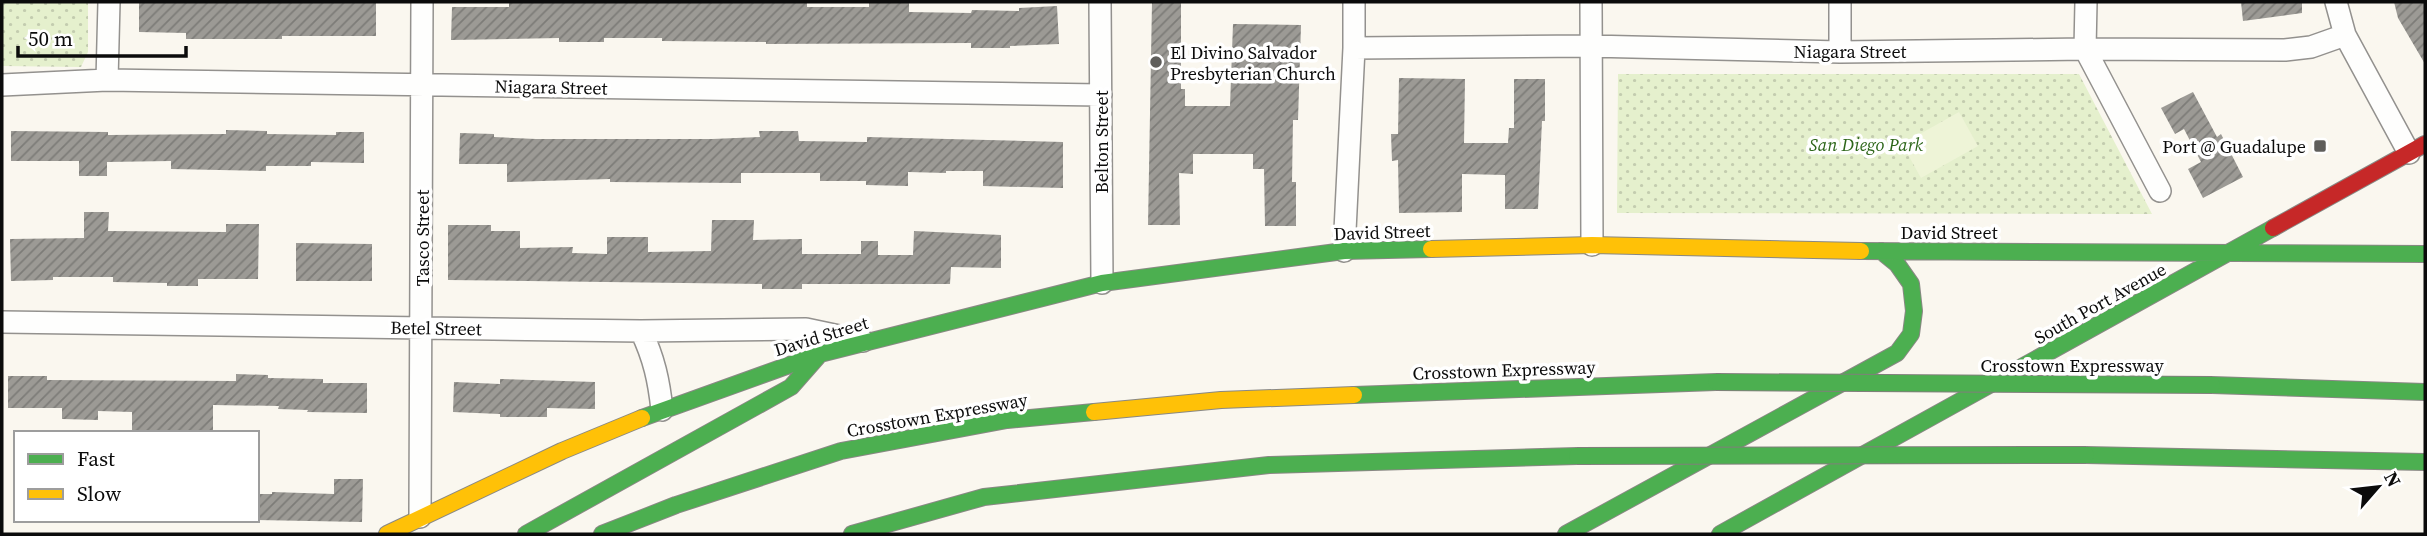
<svg xmlns="http://www.w3.org/2000/svg" width="2427" height="536" font-family="'Source Serif 4',serif">
<style>
.grass{fill:url(#grass-dots)}
.pitch{fill:#eef4d7}
.building{fill:url(#building-hatch)}
.lines{fill:none;stroke-linecap:round;stroke-linejoin:round}
.street-casing{stroke:#93918e;stroke-width:24}
.fast-casing{stroke:#898884;stroke-width:18}
.slow-casing{stroke:#898884;stroke-width:18}
.jam-casing{stroke:#898884;stroke-width:18}
.street{stroke:#fefefd;stroke-width:21}
.fast{stroke:#4caf50;stroke-width:16}
.slow{stroke:#ffc107;stroke-width:16}
.jam{stroke:#c62828;stroke-width:16}
.fast-bridge-casing{stroke:#807f7b;stroke-width:18;stroke-linecap:butt}
.fast-bridge{stroke:#4caf50;stroke-width:16}
.poi-dot{fill:#5f5e5b;stroke:#fff;stroke-width:2.5}
.labels{text-anchor:middle;dominant-baseline:central;stroke-width:7;stroke-linejoin:round;paint-order:stroke}
.street-label{font-size:18px;fill:#0b0b0b;stroke:#fff}
.poi-label{font-size:18px;fill:#0b0b0b;stroke:#fff;text-anchor:start}
.park-label{font-size:18px;font-style:italic;fill:#2d6619;stroke:#fff}
</style>
<defs>
<pattern id="grass-dots" width="8" height="8" patternUnits="userSpaceOnUse" patternTransform="scale(1.75)"><rect width="8" height="8" fill="#e5f0cd"/><path d="M2 2h.1M6 6h.1" fill="none" stroke="#c3ccaf" stroke-width="1.8" stroke-linecap="round"/></pattern>
<pattern id="building-hatch" width="6" height="6" patternUnits="userSpaceOnUse" patternTransform="scale(1.75)"><rect width="6" height="6" fill="#9c9a95"/><path d="M-1 1l2-2M0 6l6-6M5 7l2-2" fill="none" stroke="#7d7c78"/></pattern>
</defs>
<rect width="100%" height="100%" fill="#faf7ef"/>
<path class="grass" d="M2,2H88V52L81,67L2,66Z
M1618,74H2079L2152,214L1617,213Z"/>
<path class="pitch" d="M1959,112L1978,146L1921,178L1902,144Z"/>
<path class="building" d="M139,2H376V36H282V39H186V33L139,32Z
M509,2H807V7H869V2H909V12L971,13L972,10L1019,11V8L1057,6L1059,44L1010,46V48H971V43L766,44V42L662,41V38H604V42H559V38L451,40L452,7H509Z
M1152,2H1181V89H1185V106H1230L1233,24L1301,25L1298,120H1293L1292,182H1296V226H1265L1264,169H1253V154H1193V174L1179,173L1180,225H1148Z
M2241,2H2302V13L2243,21Z
M2394,2H2425V64L2398,18Z
M1399,78L1465,79L1464,143H1508L1509,128H1514V79H1545V121H1542L1538,209H1505V175L1462,174V212L1399,213L1398,160L1392,161L1391,134H1398Z
M2193,92L2217,137L2221,134L2243,177L2203,198L2188,169L2201,162L2184,129L2175,134L2161,108Z
M226,130L267,131V134L336,135V132H364V163L311,162V166H266V171L171,169V161L107,162V176H79V161H11V131L108,132V135L226,134Z
M759,131H798L799,141L867,142V137L1063,142V188L983,186V171H946V173L908,172V186L866,185V181H820V173H741V183L610,182V179L507,182V164H459L460,133L494,134V137L536,139H712L760,137Z
M84,212H109L108,231L226,232V224H259L258,279H198V286H167V283L113,282V277H53V280L11,281L10,239L84,238Z
M712,220H754L753,240L802,239V254H861V241H878V255H913L914,231L1001,235V268L951,267L950,284H802V289H762V284L448,280V225H491V231H520V248L573,247L572,253L607,254V237H648V252L711,251Z
M296,243L372,244V281H296Z
M236,374L268,375V378L323,379V383H367V413L307,412L308,410L278,409L279,406L213,405V433H132V412L98,411V420L62,419V408H8V376H47V380L236,381Z
M500,379L595,382V409L547,408V417H500V414L453,412L454,382L500,384Z
M334,479H363L362,522L257,520V494H272V492L334,494Z"/>
<g class="lines">
<g class="street-casing">
<path id="street" d="M1100,2L1102,283
M1591,2L1592,245
M1840,2V52
M2086,2L2085,49L2160,191
M2336,2L2345,35L2409,153
M1354,48L1590,46L1840,52L2085,49L2285,50L2311,47L2345,35
M107,80L109,2
M2,85L107,80L1101,95
M1344,251L1354,48V2
M2,322L641,331L806,329L863,341
M641,331C654,358 659,381 662,410
M420,517L422,2"/>
</g>
<g class="fast-casing">
<path id="fast" d="M1861,251L2425,254
M2212,385L2425,392
M1354,395L1716,382
M642,418L820,354L1102,283L1344,251L1431,249
M2086,455L2425,462
M526,534L791,387L820,354
M602,534L676,505L841,451L1007,420L1094,412
M852,534L984,497L1269,465L1577,456
M1566,534L1897,353L1911,334L1914,311L1911,284L1897,264L1881,251
M1720,534L2273,228"/>
</g>
<g class="slow-casing">
<path id="slow" d="M1431,249L1592,245L1861,251
M1094,412L1221,400L1354,395
M387,534L562,451L642,418"/>
</g>
<g class="jam-casing">
<path id="jam" d="M2273,228L2425,144"/>
</g>
<use href="#street" class="street"/>
<use href="#fast" class="fast"/>
<use href="#slow" class="slow"/>
<use href="#jam" class="jam"/>
<g class="fast-bridge-casing">
<path id="fast-bridge" d="M1716,382L2212,385
M1577,456L2086,455"/>
</g>
<use href="#fast-bridge" class="fast-bridge"/>
</g>
<g class="poi-dot">
<circle cx="1156" cy="62" r="7"/>
<rect x="2313" y="139" width="14" height="14" rx="3.5"/>
</g>
<g class="labels">
<g class="street-label">
<text x="1850" y="51">Niagara Street</text>
<text transform="translate(551 87) rotate(1)">Niagara Street</text>
<text transform="translate(1101 142) rotate(-90)">Belton Street</text>
<text transform="translate(1382 232) rotate(-2)">David Street</text>
<text x="1949" y="232">David Street</text>
<text transform="translate(422 238) rotate(-90)">Tasco Street</text>
<text transform="translate(2100 303) rotate(-29)">South Port Avenue</text>
<text transform="translate(436 328) rotate(1)">Betel Street</text>
<text transform="translate(821 336) rotate(-17)">David Street</text>
<text x="2072" y="365">Crosstown Expressway</text>
<text transform="translate(1504 370) rotate(-2)">Crosstown Expressway</text>
<text transform="translate(937 415) rotate(-10)">Crosstown Expressway</text>
</g>
<g class="poi-label">
<text x="1170" y="52">El Divino Salvador<tspan x="1170" dy="21">Presbyterian Church</tspan></text>
<text x="2306" y="146" text-anchor="end">Port @ Guadalupe</text>
</g>
<g class="park-label">
<text x="1866" y="144">San Diego Park</text>
</g>
</g>
<rect width="2427" height="536" fill="none" stroke="#0b0b0b" stroke-width="7"/>
<rect x="14" y="431" width="245" height="91" fill="#ffffff" stroke="#9d9d9d" stroke-width="2"/>
<rect x="28" y="454" width="35" height="10" fill="#4caf50" stroke="#9d9d9d" stroke-width="2"/>
<text x="77" y="466" font-size="21" fill="#0b0b0b">Fast</text>
<rect x="28" y="489" width="35" height="10" fill="#ffc107" stroke="#9d9d9d" stroke-width="2"/>
<text x="77" y="501" font-size="21" fill="#0b0b0b">Slow</text>
<g transform="translate(2378 487) rotate(62)" stroke="#ffffff" stroke-width="5" paint-order="stroke">
<path d="M0-5L12 26L0 18L-12 26Z" fill="#0b0b0b"/>
<text y="-10" font-size="19" font-weight="bold" text-anchor="middle" fill="#0b0b0b">N</text>
</g>
<path d="M18 46v10h168v-10" fill="none" stroke="#0b0b0b" stroke-width="3.5"/>
<text x="28" y="46" font-size="21" fill="#0b0b0b" stroke="#ffffff" stroke-width="5" paint-order="stroke">50 m</text>
</svg>
